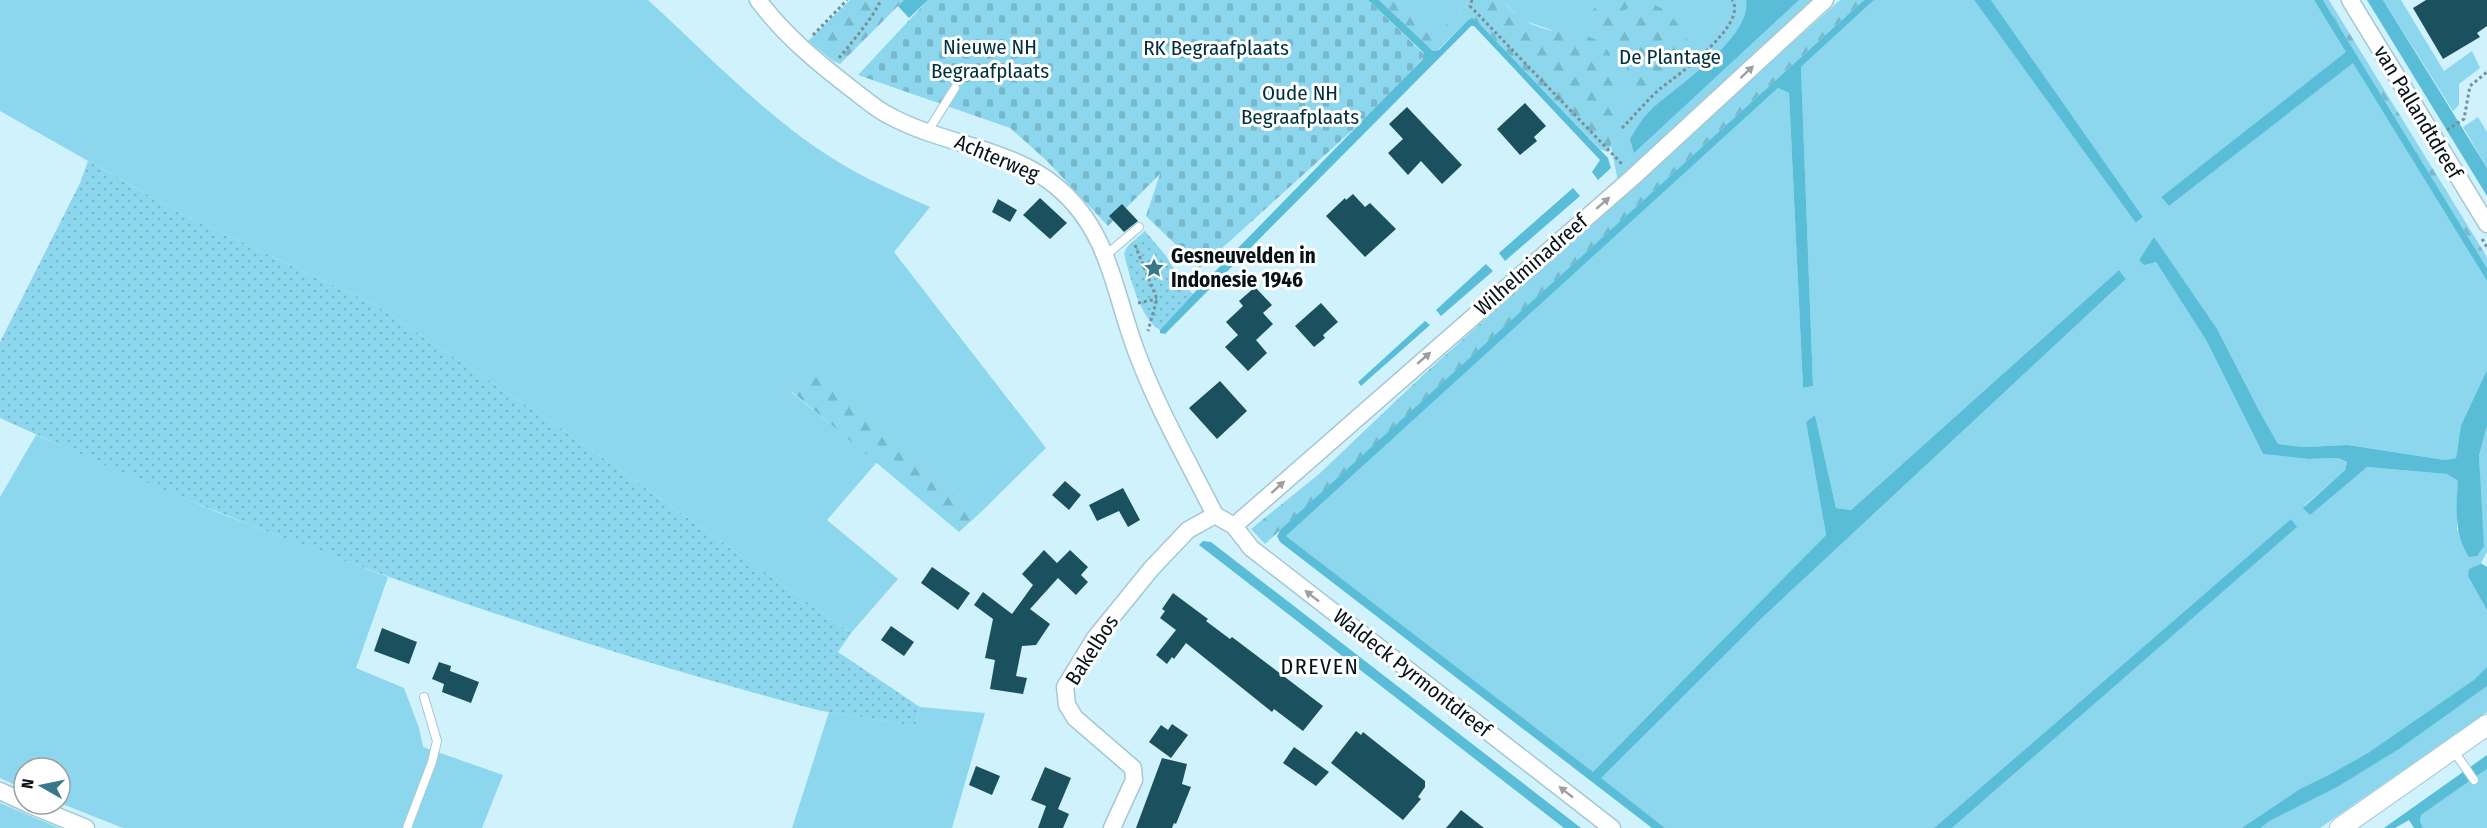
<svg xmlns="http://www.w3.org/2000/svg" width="2487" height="828" font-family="'Fira Sans Condensed',sans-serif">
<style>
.green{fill:#8cd7ed}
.forest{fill:url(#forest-firs)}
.cemetery{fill:url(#cemetery-stones)}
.garden{fill:url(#garden-dots)}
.water{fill:#5abdd8}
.building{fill:#1b515f}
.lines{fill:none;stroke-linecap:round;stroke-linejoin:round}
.service-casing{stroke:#a5c7d1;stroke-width:10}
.minor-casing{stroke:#a5c7d1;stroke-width:19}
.tertiary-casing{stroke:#a5c7d1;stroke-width:22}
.path{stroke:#778f97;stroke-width:3;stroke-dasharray:3 3;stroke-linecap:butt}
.service{stroke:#fff;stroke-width:8}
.minor{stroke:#fff;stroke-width:16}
.tertiary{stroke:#fff;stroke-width:20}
.oneway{fill:#9ba0a2}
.labels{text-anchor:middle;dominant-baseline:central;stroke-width:6;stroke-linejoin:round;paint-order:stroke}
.park-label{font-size:21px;fill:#00303b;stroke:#fff}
.street-label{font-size:21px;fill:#061216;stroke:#fff}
.poi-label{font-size:21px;font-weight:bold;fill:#061216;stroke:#fff;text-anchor:start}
.neighbourhood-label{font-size:22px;letter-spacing:1.5px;fill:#061216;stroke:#fff}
</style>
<defs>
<pattern id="forest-firs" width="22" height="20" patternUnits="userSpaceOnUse" patternTransform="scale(1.5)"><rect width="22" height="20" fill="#8cd7ed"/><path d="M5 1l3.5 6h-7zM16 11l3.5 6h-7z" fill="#77b8ca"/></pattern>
<pattern id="cemetery-stones" width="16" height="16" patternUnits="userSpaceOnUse" patternTransform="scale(1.5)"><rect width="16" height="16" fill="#8cd7ed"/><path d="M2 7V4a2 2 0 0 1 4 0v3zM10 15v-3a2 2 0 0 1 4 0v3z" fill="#77b8ca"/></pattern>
<pattern id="garden-dots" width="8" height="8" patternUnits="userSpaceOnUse" patternTransform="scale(1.5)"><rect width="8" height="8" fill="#8cd7ed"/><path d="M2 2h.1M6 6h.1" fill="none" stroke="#77b8ca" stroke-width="1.8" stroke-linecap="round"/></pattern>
</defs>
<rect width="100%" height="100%" fill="#cff2fc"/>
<path class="green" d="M0,0H648C707,54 771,122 840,163C868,180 900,194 930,207L894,252L1046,448L981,512L809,372L791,392L877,462L827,520L898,579L851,633L566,432L377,306L180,213L0,111Z
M1409,0H1468C1463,17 1434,47 1416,28C1410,21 1409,9 1409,0Z
M1502,0H1812L1618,182L1611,146L1616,77L1554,31L1522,20Z
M1874,0H1974L2137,223L2143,217L1991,0H2314L2347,52L2161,197L2169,206L2353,62L2487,281V370L2461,425L2456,458L2445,460L2348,445L2304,447L2278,444L2154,238L2139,260L2144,264L2156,262L2206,340L2263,454L2308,459L2339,458L2347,462L2345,470L2303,507L2367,467L2447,474L2458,481L2457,532L2480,486L2479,456L2487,426V552L2481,563L2487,567V712L2320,828H1952L2296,527L2291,519L1934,828H1665L1600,778L1763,617L2126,279L2119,270L1851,510L1836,508L1815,415L1806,422L1826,535L1593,773L1286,536L1778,88L1789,93L1803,388L1813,386L1801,67Z
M2383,0H2401L2444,71L2472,51L2480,68L2459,84V105L2453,111Z
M2478,117L2487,132V168L2463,127Z
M36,435L219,513L388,577L356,668L404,688L419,728L423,747L503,775L482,828H123L60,803V768H24V789L0,778V497Z
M920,707L985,713L952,828H792L829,712L915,726Z
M2487,769V828H2423L2420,821L2421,815Z
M0,803L59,828H0Z"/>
<path class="forest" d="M850,0H904L840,64L833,61L808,41Z
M1379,0H1409C1411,27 1419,43 1446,25C1457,18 1464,12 1468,0H1502C1513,12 1523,22 1539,27C1576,40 1609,24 1616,76C1619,99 1613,123 1611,146L1607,152L1600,149L1477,21H1467L1438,50L1433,51Z
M1599,0H1632L1629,7L1620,14L1625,19L1635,22L1639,11C1643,8 1647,5 1652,5C1669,5 1696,44 1690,59L1651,90L1629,113C1630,90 1631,48 1607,34C1601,30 1591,29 1584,26Z
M1840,0H1864L1265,544L1251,529L1319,474L1422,376Z
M2323,0H2329L2487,257V268Z
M809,371L981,512L959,532L791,391Z"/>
<path class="cemetery" d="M928,0H1368L1424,54V57L1378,107L1200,268L1146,216L1160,174L1108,226L1046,160L1010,128L858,75Z"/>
<path class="garden" d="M88,161L180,213L377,306L566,432L851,633L838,652L920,707L915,726L822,711L791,703C520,629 255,536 0,418V342L80,183Z
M1145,231L1166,256L1184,285L1193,294L1160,330C1140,319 1129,274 1124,253L1128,246Z"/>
<path class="water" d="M904,0H928L909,18L898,6Z
M1368,0H1379L1433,51L1439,50L1467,21L1472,18L1477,21L1608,158L1611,168L1598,180L1592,172L1600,160L1474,26H1471L1165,334L1160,333V330L1193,294L1423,59L1424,53Z
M1746,0H1799L1634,153L1630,139C1636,129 1643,117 1652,109C1676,87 1753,37 1746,0Z
M1864,0H1874L1801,67L1813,386L1803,388L1789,93L1778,88L1286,536L1593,772L1826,535L1806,422L1815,415L1836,508L1851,510L2119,270L2126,279L1763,617L1601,778L1665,828H1652L1280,542L1277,536L1281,529Z
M1974,0H1991L2143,217L2136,223Z
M2314,0H2323L2487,268V281L2353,63L2169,206L2161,197L2346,52Z
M2367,0H2383L2487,168V196Z
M1573,188L1580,196L1505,261L1499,253Z
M2154,237L2217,329L2258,409L2278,444L2304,447L2348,445L2445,460L2456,458L2461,425L2487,370V426L2479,456L2484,546L2477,556L2469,557C2454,534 2456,508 2458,481L2447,474L2367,467L2310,515L2303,508L2345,470L2347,462L2339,458L2308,459L2263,454L2206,340L2156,262L2144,265L2139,260Z
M1486,264L1493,271L1441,316L1436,310Z
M1425,321L1430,325L1361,386L1358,382Z
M2291,519L2297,527L1952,828H1934Z
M1203,541L1211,542L1581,828H1564L1199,545Z
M2481,564L2487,567V610L2468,576L2469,569Z
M2487,667V686L2399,749L2337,787L2271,820L2260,828H2242L2300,789L2329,775L2368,753L2474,680Z
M2487,755V769L2421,815L2420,821L2423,828H2414L2409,820L2395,828H2384Z"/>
<path class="building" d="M2426,0H2487V26L2477,33L2480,37L2443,59L2413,8Z
M1525,103L1546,126L1534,137L1537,141L1520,155L1497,129Z
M1407,107L1462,165L1442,184L1421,161L1408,175L1388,153L1403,139L1389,124Z
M1353,194L1365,207L1370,203L1396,229L1365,257L1326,216L1345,198L1346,200Z
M1040,198L1067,223L1050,239L1023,215Z
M998,199L1017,210L1010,222L992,212Z
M1122,204L1138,221L1124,232L1109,216Z
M1255,287L1272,305L1263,313L1273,324L1256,340L1267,353L1248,371L1225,347L1238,335L1226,322L1243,306L1239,301Z
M1321,303L1338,322L1323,335L1325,338L1314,347L1295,326Z
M1220,381L1247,411L1217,439L1189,408Z
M1065,481L1081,495L1069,510L1052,495Z
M1123,488L1140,520L1128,527L1119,511L1097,521L1089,505Z
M1044,550L1057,563L1070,550L1088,567L1081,575L1088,582L1076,595L1058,578L1030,609L1050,624L1036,645L1022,646L1016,676L1027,678L1023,694L990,689L995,660L985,658L993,619L974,605L983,592L1012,614L1033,585L1022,574Z
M932,567L970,593L958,610L921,583Z
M1173,593L1208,619L1206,621L1230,639L1232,637L1323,706L1303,731L1274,709L1272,712L1186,643L1174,659L1172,657L1167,664L1156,655L1176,630L1160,618L1165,611L1162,609Z
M891,626L914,642L904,656L881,640Z
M382,628L417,642L409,664L374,651Z
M439,662L451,666L450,671L479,682L471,703L442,692L444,684L432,679Z
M1172,724L1188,735L1171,758L1149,742L1161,725L1168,730Z
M1356,731L1361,735L1363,732L1425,781V787L1418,797L1421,799L1403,820L1331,763Z
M1294,747L1329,772L1316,786L1283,763Z
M1162,758L1187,764L1182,784L1191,787L1176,824L1174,823L1172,828H1136Z
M976,766L1000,776L992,795L969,785Z
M1045,767L1071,778L1058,809L1069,814L1063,828H1038L1046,806L1031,800Z
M1461,810L1484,828H1446Z"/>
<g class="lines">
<g class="service-casing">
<path id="service" d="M928,131L955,88
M1106,255L1139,227
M2453,750L2474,780
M407,828L432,762L437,741L424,697"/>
</g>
<g class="minor-casing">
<path id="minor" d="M758,0C785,36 818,63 853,90C865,99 877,110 890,116C943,145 1010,147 1057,187C1111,232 1114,295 1138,356C1159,411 1189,463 1215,515L1234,526L1251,548L1612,828
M2350,0L2487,224
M1234,526L1632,178L1825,0
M0,791L24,802
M28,804L86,828
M1112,828L1134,780L1133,768L1075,718L1067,705L1065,687L1095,638L1151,569L1188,530L1215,515"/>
</g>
<g class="tertiary-casing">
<path id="tertiary" d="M2340,828L2487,725"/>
</g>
<path class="path" d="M1472,0L1470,6L1622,164
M813,35L847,0
M839,58C854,39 871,21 881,0
M1622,128C1635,115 1647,100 1661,88C1678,75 1749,24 1732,0
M2447,130L2464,119L2470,86L2487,72
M2482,239L2487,247
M1135,245L1157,299L1148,331
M1138,303L1157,299"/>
<use href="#service" class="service"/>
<use href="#minor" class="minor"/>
<use href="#tertiary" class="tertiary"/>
</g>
<defs><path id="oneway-solid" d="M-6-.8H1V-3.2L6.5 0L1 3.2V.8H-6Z" transform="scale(1.5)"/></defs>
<g class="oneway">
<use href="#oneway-solid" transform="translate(1747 72) rotate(-43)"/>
<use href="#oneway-solid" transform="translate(1603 203) rotate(-41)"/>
<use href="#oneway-solid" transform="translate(1424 358) rotate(-41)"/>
<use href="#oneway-solid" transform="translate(1278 487) rotate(-42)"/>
<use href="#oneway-solid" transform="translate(1312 596) rotate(-142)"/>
<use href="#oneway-solid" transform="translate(1566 792) rotate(-142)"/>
</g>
<defs>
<g id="sight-bare" transform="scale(1.62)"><path d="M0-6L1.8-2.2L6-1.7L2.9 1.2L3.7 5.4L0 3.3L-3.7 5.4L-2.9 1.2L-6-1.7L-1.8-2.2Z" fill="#37798b" stroke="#fff" stroke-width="2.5" paint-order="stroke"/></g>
</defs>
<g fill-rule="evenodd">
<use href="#sight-bare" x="1154" y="268"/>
</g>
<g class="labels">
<g class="park-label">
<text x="990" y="47">Nieuwe NH<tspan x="990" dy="24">Begraafplaats</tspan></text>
<text x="1216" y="48">RK Begraafplaats</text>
<text x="1670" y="57">De Plantage</text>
<text x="1300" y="93">Oude NH<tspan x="1300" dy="24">Begraafplaats</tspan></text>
</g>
<g class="street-label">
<text transform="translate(2418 112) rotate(59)">van Pallandtdreef</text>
<text transform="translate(997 158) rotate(23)">Achterweg</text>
<text transform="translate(1531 265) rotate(-41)">Wilhelminadreef</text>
<text transform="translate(1092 650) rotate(-57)">Bakelbos</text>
<text transform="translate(1412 673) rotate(38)">Waldeck Pyrmontdreef</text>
</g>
<g class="poi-label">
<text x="1171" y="256">Gesneuvelden in<tspan x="1171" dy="24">Indonesie 1946</tspan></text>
</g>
<g class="neighbourhood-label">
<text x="1320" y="666">DREVEN</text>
</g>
</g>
<g transform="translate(42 786) rotate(279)"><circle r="28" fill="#ffffff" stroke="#9ba0a2" stroke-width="1.5"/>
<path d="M0-4.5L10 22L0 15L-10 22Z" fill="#37798b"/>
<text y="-9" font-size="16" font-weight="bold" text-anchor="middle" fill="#061216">N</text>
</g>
</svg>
